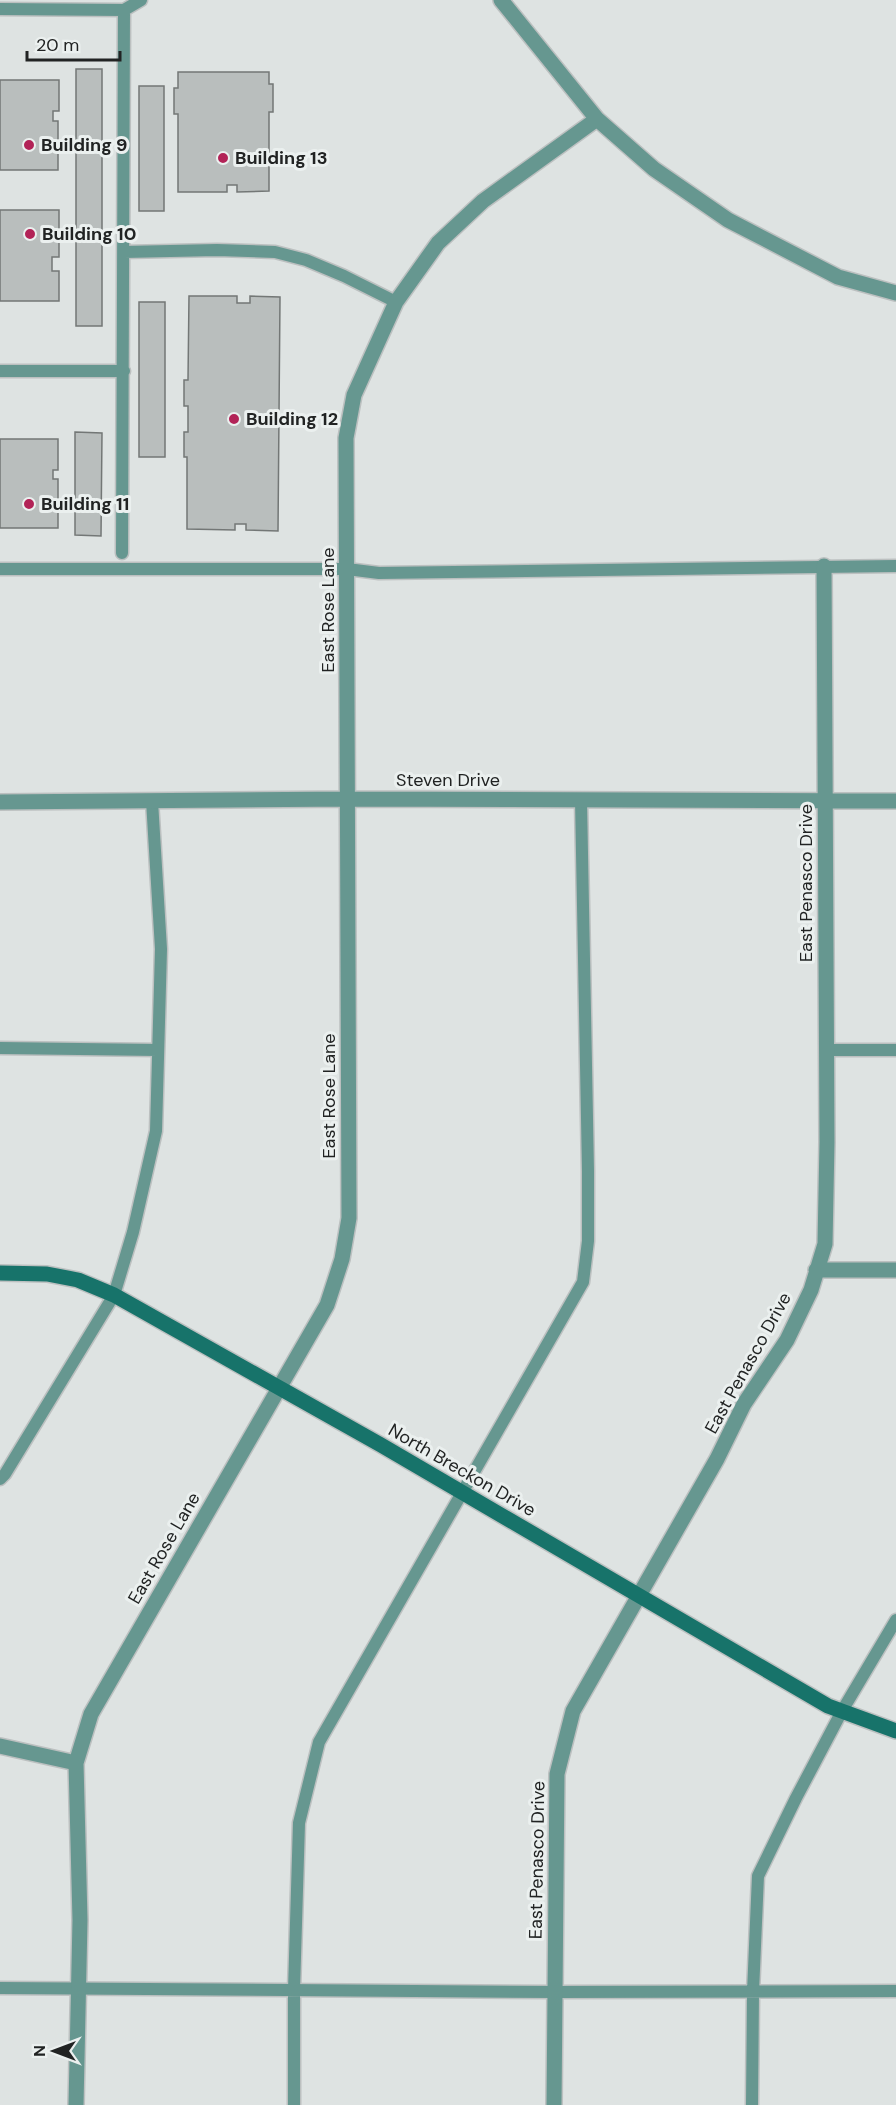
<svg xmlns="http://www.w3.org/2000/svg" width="896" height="2105" font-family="'DM Sans',sans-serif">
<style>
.building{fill:#b9bebd;stroke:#737776;stroke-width:1.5}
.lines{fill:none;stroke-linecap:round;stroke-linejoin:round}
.lane-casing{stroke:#bcc0c0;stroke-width:15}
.street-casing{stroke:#bcc0c0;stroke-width:18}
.secondary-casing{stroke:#bcc0c0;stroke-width:18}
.lane{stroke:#669790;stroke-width:12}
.street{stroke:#669790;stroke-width:15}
.secondary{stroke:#17736a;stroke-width:15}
.poi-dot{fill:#b22357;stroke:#ebf0ef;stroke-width:2}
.labels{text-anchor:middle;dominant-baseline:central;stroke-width:6;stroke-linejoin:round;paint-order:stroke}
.poi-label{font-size:18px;font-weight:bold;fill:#212323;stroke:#ebf0ef;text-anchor:start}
.street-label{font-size:18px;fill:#212323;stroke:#ebf0ef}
</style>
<rect width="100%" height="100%" fill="#dee3e2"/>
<path class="building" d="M76,69H102V326H76Z
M178,72H269V84H273V112H269V191L237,192V185H227V192H178V114H174V88H178Z
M0,80H59V111H53V121H58V170H0Z
M139,86H164V211H139Z
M0,210H59V257H52V271H59V301H0Z
M189,296H237V303H250V296L280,297L278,531L246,530V524H235V530L187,529V457H184V432H188V406H184V380H188Z
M139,302H165V457H139Z
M75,432L102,433L101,536L75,535Z
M0,439H58V470H53V479H58V528H0Z"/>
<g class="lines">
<g class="lane-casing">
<path id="lane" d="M0,9L124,10L141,0
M124,252L217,250L275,252L306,260L344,276L396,302
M0,371H124
M122,553L124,10
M0,569H347L379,573L896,566
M0,1048L158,1050
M826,1050H896
M0,1479L5,1474L114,1295L133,1232L156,1131L161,949L152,801
M0,1988L555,1992L896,1991
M294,2105V1990L299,1823L319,1742L583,1282L588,1241V1171L581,800
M752,2105L753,1992L758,1876L796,1798L842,1711L896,1620"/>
</g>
<g class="street-casing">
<path id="street" d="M501,0L597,119L654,169L728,220L838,277L896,293
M0,802L349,799L896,801
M816,1270H896
M0,1746L76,1763
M76,2105L80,1920L76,1763L91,1714L327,1305L342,1259L349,1218L346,438L354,395L396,302L438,243L483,201L597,119
M554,2105L557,1774L573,1711L717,1459L744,1404L787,1340L811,1290L825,1244L827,1142L824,566"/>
</g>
<g class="secondary-casing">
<path id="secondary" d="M0,1273L47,1274L78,1280L114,1295L381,1445L828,1706L896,1731"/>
</g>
<use href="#lane" class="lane"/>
<use href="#street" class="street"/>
<use href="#secondary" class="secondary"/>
</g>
<g class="poi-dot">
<circle cx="29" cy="145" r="6"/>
<circle cx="223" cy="158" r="6"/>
<circle cx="30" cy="234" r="6"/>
<circle cx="234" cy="419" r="6"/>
<circle cx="29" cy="504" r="6"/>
</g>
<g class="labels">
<g class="poi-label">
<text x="41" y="145">Building 9</text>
<text x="235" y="158">Building 13</text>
<text x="42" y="234">Building 10</text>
<text x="246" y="419">Building 12</text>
<text x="41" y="504">Building 11</text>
</g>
<g class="street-label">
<text transform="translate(328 610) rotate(-90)">East Rose Lane</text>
<text x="448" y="780">Steven Drive</text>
<text transform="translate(806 883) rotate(-90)">East Penasco Drive</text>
<text transform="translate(329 1096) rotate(-90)">East Rose Lane</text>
<text transform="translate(748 1363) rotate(-61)">East Penasco Drive</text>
<text transform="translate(462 1470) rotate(30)">North Breckon Drive</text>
<text transform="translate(164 1548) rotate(-60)">East Rose Lane</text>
<text transform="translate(537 1860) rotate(-89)">East Penasco Drive</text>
</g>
</g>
<g transform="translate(54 2051) rotate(270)" stroke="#ebf0ef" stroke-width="4.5" paint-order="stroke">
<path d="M0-4.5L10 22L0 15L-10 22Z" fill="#212323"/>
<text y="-9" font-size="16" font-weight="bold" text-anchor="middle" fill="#212323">N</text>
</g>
<path d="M27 51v9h93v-9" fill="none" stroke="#212323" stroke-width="3"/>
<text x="36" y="51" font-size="18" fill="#212323" stroke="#ebf0ef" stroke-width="4.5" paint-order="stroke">20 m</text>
</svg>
